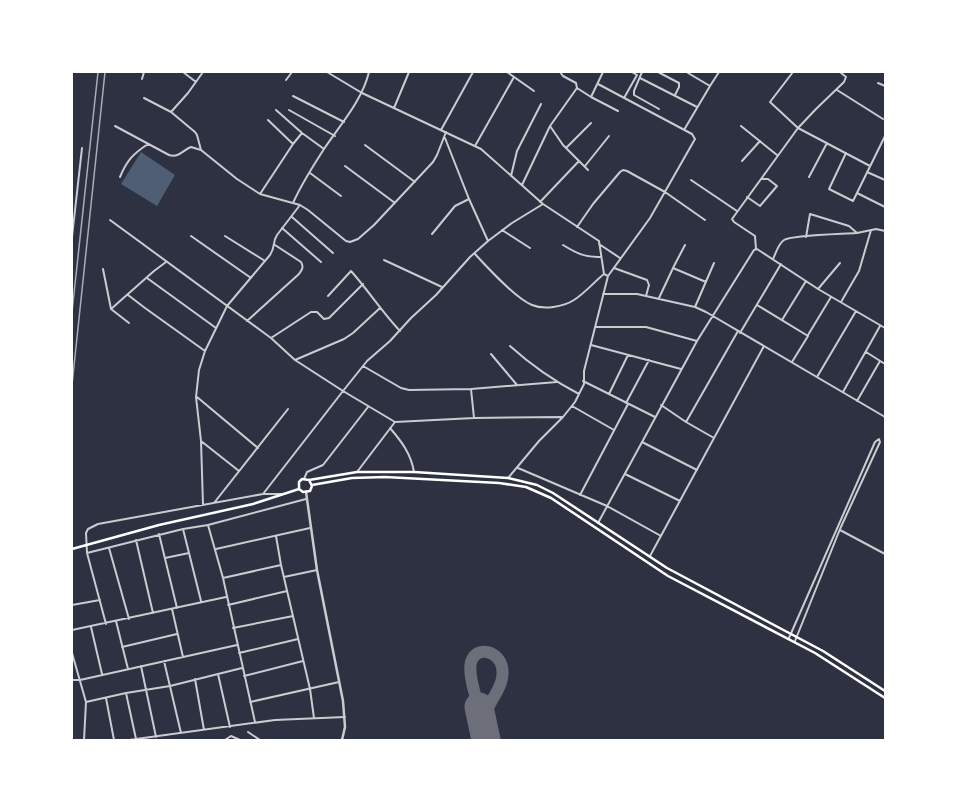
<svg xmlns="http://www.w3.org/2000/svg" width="957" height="812" font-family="'Zilla Slab',serif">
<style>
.water{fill:#4f5d75}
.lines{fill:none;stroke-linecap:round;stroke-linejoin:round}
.taxiway{stroke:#6c6f7a;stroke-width:12}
.runway{stroke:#6c6f7a;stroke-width:29}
.minor{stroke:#caccd0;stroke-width:2}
.tertiary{stroke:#caccd0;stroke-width:2.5}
.secondary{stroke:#fff;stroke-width:2.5}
.rail{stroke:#abadb3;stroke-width:1.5}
</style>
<rect width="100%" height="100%" fill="#2d3142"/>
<path class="water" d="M141,152L175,175L157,206L121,184Z"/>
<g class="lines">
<path class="taxiway" d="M479,707C475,695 468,674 471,662C477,644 499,652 502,667C506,685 490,699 485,715C483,723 485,732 486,740"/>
<path class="runway" d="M479,707L486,740"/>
<path class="minor" d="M183,72L196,82
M327,72L362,93L481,149L543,204L599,241L604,274L608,276L584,371V384L575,402L563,417L539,441L508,478
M507,72L534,91
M642,72L634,91V95L659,109
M658,72L679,83V87L675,95
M793,72L770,102L798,128L870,166
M640,78L697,107
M142,79L144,72
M286,80L292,72
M878,83L885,86
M598,84L692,134L695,139L650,218L608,276
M710,86L719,72
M577,88L591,97L618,111
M837,90L883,119
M293,96L344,122
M591,97L603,72
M144,98L171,112L195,132L197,135L201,150
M624,98L637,75L632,72
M394,108L409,72
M276,110L302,133L324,149
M289,110L335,136
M171,112L188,93L203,72
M268,120L293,144
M115,126L169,155C179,158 183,150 191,147L201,150L237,179L260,194L300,205L308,210L346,241L350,242L358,239L374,225L433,162L437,155L446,132
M550,126L563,145L588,170
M741,126L777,155
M441,130L473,72
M684,130L710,86L688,73
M445,138L469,199L488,241
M365,145L415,182
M475,146L514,77
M566,148L591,123
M846,153L829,189L853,201L885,136
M742,161L760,141
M345,166L395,203
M585,166L609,136
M867,172L885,180
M310,173L341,196
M511,176L517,151L541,104
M120,177C127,160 133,154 148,144
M809,177L827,143
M691,180L737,211
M522,185L550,126L577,88L576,83L563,76L560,72
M857,193L885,207
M260,194L293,144L302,133
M747,197L760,206L777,186L768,179H761
M540,202L579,161
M293,203C301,185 313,166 324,149C340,125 362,101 369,72
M292,217L333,253
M110,220L271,338L295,360L343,391L367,361L390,341L411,318L436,295L470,257L488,241L512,223L543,204
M577,227L593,204L620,172L623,170L627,171L665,192L705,220
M282,228L321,262
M502,230L530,248
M432,234L455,206L469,199
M191,236L251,278
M225,236L265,261
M72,237L82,148
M806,237L810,214L849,226L857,233L876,229L885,231
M599,244L620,258
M563,245C576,253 586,258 601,257
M756,249L755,236L734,222L732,219L798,128L816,109L844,82L846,77L840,72
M475,254C488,268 515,298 532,305C544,310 563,307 574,300C585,293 594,282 604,274
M773,259C776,253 778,244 784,240C791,235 844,234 856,233
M384,260L442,287
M614,268L647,280L649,285L646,296
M673,268L706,282
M103,269L111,309L129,323
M147,278L216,328
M818,289L840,263
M603,294H637L695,307L706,312L885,417
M128,295L145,308L205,351
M328,296L351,271C368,290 382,312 400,331
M659,298L674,266L685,245
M841,302L859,271L871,230
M757,305L808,336L792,362
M695,307L714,263
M111,309L154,271L166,262
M782,320L806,281
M247,321L299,274C302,270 304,267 301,262L275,245
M596,327H646L697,341
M740,333L781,264
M808,335L831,297
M271,338L311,312H317L324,319L329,318L363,284
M591,345L681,369
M510,346C531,365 554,381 579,394
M866,352L885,364
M491,354L517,385
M295,360L344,339L353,333L380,308
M363,366L401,388L409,390L471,389L557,382
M817,377L856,311
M583,381L655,417
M471,389L474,418
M843,392L880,326
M609,394L628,355
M197,397L258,448
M857,401L880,361
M626,403L649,360
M661,405L686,422L714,438
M572,406L614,430
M686,422L738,331
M390,428C402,442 411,454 414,472
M201,441L239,471
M642,442L697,470
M518,468L607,506L661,536
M357,472L395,422L474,418L562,417
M625,474L680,501
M304,479L307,472L323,465L368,407
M281,494H263L343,391L395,422
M580,495L628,404
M214,503L288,409
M203,505L201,441L196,397L199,370L205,351L227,306L270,255C276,246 272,243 277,235L300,205
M598,523L697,341L754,250L757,249L818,289L885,328
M208,525L223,578L255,722
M183,529L201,601
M840,530L885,554
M159,534L177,608
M276,536L281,565L310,689L314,718
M136,540L153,613
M109,548L129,619
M216,549L310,528
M87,553L183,529L208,525L306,499
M650,556L764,346
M165,558L189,553
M284,577L317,570
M223,578L281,565
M72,605L100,600
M228,605L287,591
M172,609L183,657
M116,621L128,669
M106,624L87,553L86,533L88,529L98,524L263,494
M91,627L102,674
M233,628L293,616
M72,630L226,597
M789,638L875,442L879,439L880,442L840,529L795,641
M122,647L177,634
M72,653L86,702L84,740
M239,653L298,639
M164,661L181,733
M141,666L156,737
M218,674L230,727
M244,676L303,661
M195,679L204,730
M72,680H80L237,645
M126,693L136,739
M106,698L114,740
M86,702L126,693L170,686L242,668
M250,702L339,682
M248,732L260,740
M129,740L275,720L345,717
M225,740L231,736L240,740"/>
<path class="tertiary" d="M306,492L317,570L343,701L345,727L342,740"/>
<path class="secondary" d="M312,485L352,478L385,477L499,483L526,487L551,498L668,576L815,653L885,698
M299,489V482L302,479L309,480L357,472H414L508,478L537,485L553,493L667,568L823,651L885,691
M299,489L303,492L310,491L312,486L309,480
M72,549L159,525L253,504L299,489"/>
<path class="rail" d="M72,312L98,72
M72,385L105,72"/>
</g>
<rect width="957" height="812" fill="none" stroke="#ffffff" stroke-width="146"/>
</svg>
